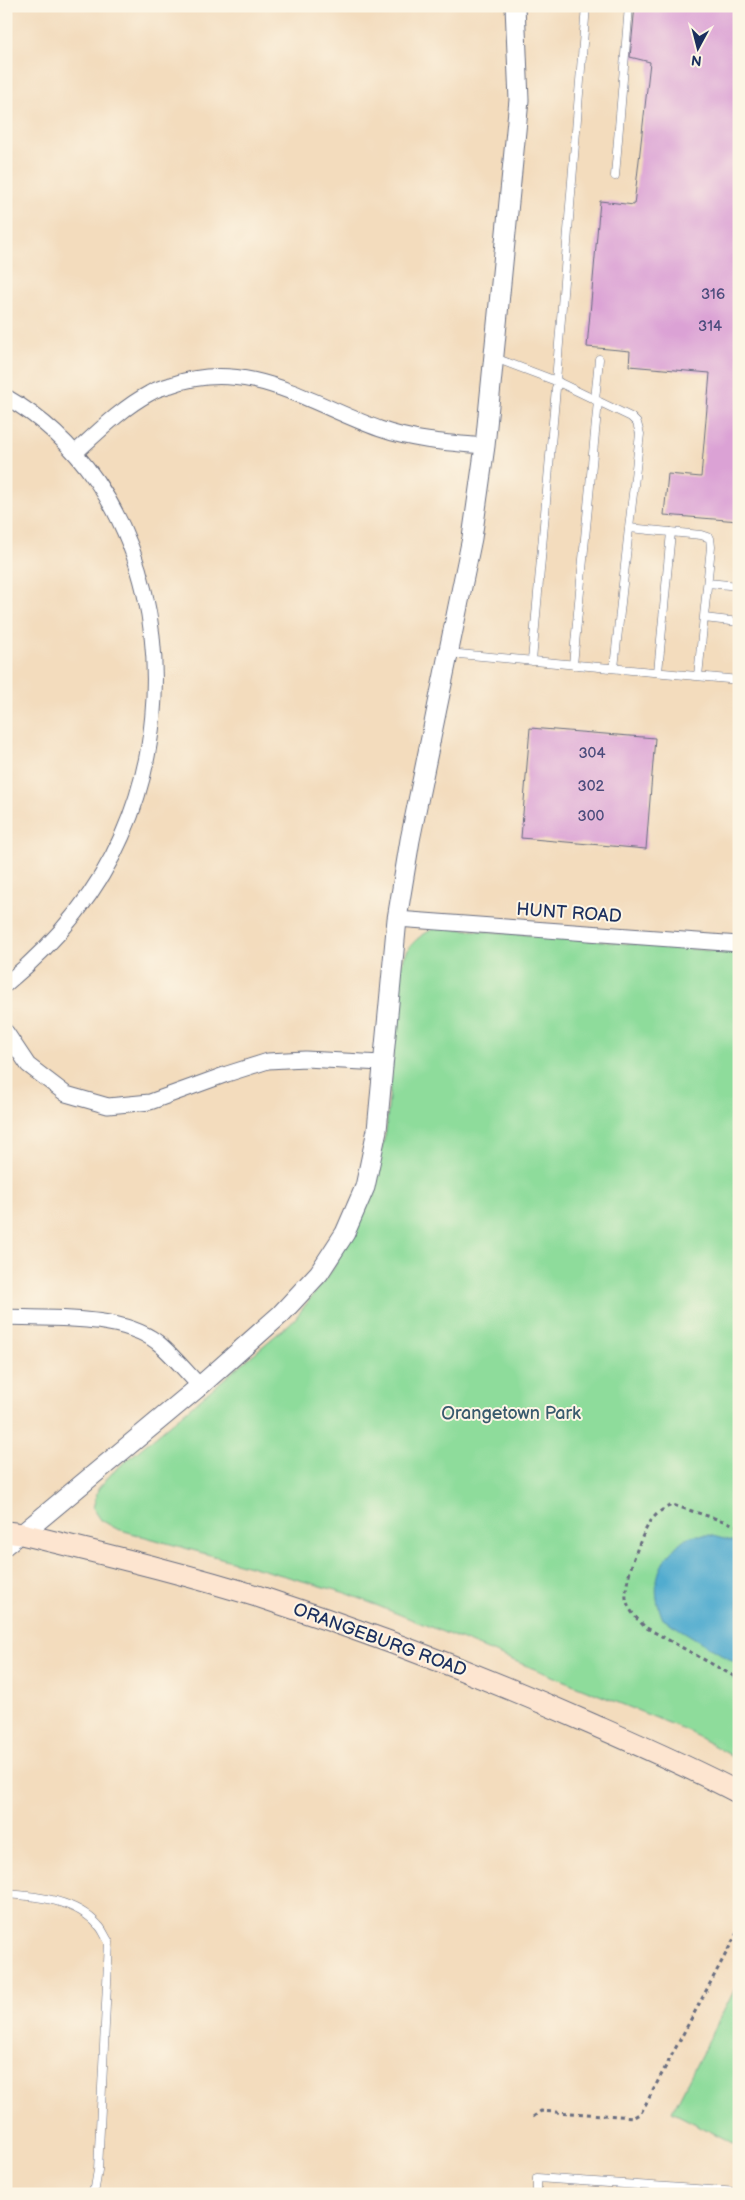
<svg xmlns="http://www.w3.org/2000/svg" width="745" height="2200" font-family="'Balsamiq Sans',sans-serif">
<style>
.green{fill:#8edc9b;stroke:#54867c}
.water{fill:#51accf;stroke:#366e96}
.building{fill:#dba2d5}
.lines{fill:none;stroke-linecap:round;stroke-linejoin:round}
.service-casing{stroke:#676c7f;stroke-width:9}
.minor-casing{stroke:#676c7f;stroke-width:17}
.tertiary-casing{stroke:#676c7f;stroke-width:21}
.secondary-casing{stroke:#676c7f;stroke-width:23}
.path{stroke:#676c7f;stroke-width:3;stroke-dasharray:4 4;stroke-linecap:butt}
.service{stroke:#fff;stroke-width:8}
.minor{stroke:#fff;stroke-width:15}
.tertiary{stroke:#fff;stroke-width:19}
.secondary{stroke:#fde5d0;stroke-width:21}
.labels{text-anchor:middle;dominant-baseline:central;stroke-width:4;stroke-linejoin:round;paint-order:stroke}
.number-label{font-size:15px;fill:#4b4c7c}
.street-label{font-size:18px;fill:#1b2f5e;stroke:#fcf5e5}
.park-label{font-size:18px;fill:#385a6d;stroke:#fcf5e5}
</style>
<rect width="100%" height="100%" fill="#fcf5e5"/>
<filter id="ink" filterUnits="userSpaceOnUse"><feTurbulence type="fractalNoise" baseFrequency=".02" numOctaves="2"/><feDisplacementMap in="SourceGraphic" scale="10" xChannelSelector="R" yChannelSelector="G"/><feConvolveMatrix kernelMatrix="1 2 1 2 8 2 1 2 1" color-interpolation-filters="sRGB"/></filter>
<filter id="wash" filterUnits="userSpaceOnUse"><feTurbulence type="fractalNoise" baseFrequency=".0096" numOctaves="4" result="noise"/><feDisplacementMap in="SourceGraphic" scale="20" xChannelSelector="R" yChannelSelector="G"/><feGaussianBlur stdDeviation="1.12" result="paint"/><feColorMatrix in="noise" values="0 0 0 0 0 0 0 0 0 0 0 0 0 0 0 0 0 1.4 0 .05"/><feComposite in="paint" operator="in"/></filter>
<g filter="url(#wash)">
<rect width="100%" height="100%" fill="#f3dcbd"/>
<path class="green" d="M437,927L739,953V1760L686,1730L346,1593L117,1529L101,1520L93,1508L98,1489L112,1473L294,1320L333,1269L370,1198L386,1131L401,965C410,942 416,938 437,927Z
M739,1981V2146L672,2112Z"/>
<path class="water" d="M695,1535H709L739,1543V1665L663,1619C652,1594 654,1569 673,1550C680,1542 685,1537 695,1535Z"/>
<g id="blocks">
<path class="building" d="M635,6H739V521L664,515L668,474L701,477L710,373L629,366L630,351L587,347L600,201L634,205L650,62L630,57Z
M530,728L655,738L646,849L521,838Z"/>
</g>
</g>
<g filter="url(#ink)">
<use href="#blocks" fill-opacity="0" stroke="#676c7f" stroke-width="1"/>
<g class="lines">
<g class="service-casing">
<path id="service" d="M615,176L629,6
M495,358L556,381L631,417L637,423L640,434L629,528L701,535L710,538L711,547L698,676
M556,381L586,6
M595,400L599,359
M708,583L739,586
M704,618L739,622
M448,653L739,680
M532,661L556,388L559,382
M573,665L598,401
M614,668L629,528
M658,672L671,532
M6,1894C38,1896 76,1900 98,1925C103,1929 105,1937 109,1942L98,2170L95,2188L90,2194
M537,2194V2178L739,2192"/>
</g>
<g class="minor-casing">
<path id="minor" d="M6,397C155,482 188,688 122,836C97,894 54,944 6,984
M76,452C99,431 122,408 150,393C156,389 164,387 171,385C248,357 310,404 380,429C414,441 449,443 485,446
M397,919L739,944
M6,1032L28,1065L66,1094L108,1106L150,1102L227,1074L268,1061L305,1059L382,1063
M6,1317C51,1319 120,1314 157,1342C172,1354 186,1372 200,1386
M6,1547L22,1534"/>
</g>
<g class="tertiary-casing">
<path id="tertiary" d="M22,1534L200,1386L281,1314L319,1273L345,1233L365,1187L377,1130L397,919L410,840L472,538L485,446L519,100L515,6"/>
</g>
<g class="secondary-casing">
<path id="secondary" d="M6,1532L22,1534C103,1554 184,1573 263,1598C374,1634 483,1676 589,1723C639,1745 690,1767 739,1793"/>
</g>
<path class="path" d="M739,1526L673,1505C663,1508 657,1513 651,1521C641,1534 624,1581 626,1598C628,1610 637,1619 645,1627L739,1679
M533,2117L541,2111L634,2117L641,2113L739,1929"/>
<use href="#service" class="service"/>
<use href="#minor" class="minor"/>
<use href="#tertiary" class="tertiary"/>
<use href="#secondary" class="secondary"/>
</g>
</g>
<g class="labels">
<g class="number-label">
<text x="713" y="294">316</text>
<text x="710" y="326">314</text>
<text x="592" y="753">304</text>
<text x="591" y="786">302</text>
<text x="591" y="816">300</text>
</g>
<g class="street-label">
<text transform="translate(569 913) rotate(4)">HUNT ROAD</text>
<text transform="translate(380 1640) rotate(20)">ORANGEBURG ROAD</text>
</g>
<g class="park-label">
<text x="511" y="1413">Orangetown Park</text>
</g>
</g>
<rect width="745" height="2200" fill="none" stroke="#fcf5e5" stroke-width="25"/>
<g transform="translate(698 48) rotate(187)" stroke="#fcf5e5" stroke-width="4" paint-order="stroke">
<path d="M0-4L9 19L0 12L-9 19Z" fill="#1b2f5e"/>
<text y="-8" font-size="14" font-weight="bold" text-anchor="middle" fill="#1b2f5e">N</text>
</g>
</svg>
